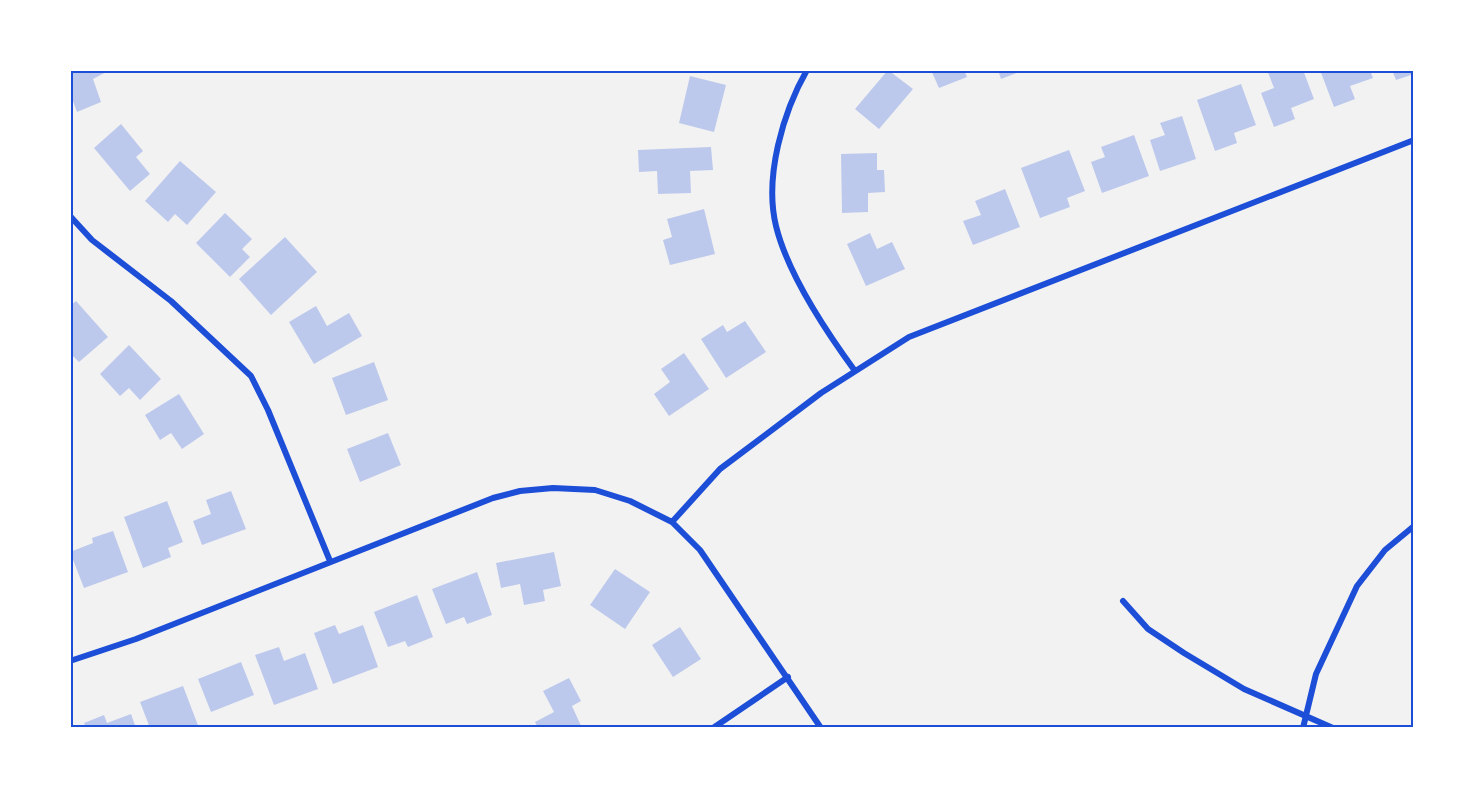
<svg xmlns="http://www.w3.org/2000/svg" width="1484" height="798" font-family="'Noto Sans',sans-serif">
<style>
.building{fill:#bdc9ec}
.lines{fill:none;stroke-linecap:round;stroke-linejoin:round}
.minor{stroke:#1d4ed8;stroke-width:6}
.neatline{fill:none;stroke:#1d4ed8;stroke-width:2}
</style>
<rect width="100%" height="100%" fill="#f2f2f2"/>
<path class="building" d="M70,70H110L93,79L101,102L77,112L70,93Z
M888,70L913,89L879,129L855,109Z
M931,70H964L967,77L939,88Z
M998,70H1022V71L1001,79Z
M1267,70H1303L1314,99L1291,108L1295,119L1274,127L1261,93L1274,88Z
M1320,70H1370L1373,78L1350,86L1355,99L1334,107Z
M1392,70H1414V74L1396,80Z
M690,76L726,85L714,132L679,123Z
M1241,84L1256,125L1234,133L1237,143L1215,151L1197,100Z
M1182,116L1196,159L1160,171L1150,140L1165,135L1160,123Z
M121,124L143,151L136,157L150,174L130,191L94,148Z
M1134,135L1149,176L1102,193L1091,162L1105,157L1101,147Z
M711,147L713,170L690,171L691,193L658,194L657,171L639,172L638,150Z
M1069,150L1085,191L1067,198L1070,207L1040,218L1021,168Z
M877,153V170H884L885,192L868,193V212L842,213L841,154Z
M180,161L216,192L187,225L175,214L168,222L145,201Z
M1005,189L1020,227L973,245L963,221L981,215L975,201Z
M704,209L715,254L670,265L663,240L672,237L667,219Z
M225,213L252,239L242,249L250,257L230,277L196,243Z
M870,233L877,249L892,242L905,269L866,286L847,244Z
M285,237L317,272L271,315L239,279Z
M76,301L108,337L79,362L70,353V306Z
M316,306L327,326L349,313L362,336L314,364L289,322Z
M745,321L766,352L726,378L701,339L723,325L727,332Z
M129,345L161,379L140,400L129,388L120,396L100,374Z
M684,353L709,389L669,416L654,394L670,382L661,369Z
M374,362L388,400L346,415L332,378Z
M179,394L204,434L182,449L171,433L160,440L145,415Z
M388,433L401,465L360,482L347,449Z
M231,491L246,529L202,545L193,521L211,514L206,500Z
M167,501L183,542L168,548L171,557L143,568L124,517Z
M113,531L128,572L84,588L70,552L93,543L92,538Z
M554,552L561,586L543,590L545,601L524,605L520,584L501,588L496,563Z
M615,569L650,592L625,629L590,605Z
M477,572L492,615L467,624L464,617L446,624L432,589Z
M417,595L433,637L408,647L405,641L388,647L374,612Z
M335,625L339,634L363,625L378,667L333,684L314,633Z
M680,627L701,659L673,677L652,645Z
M279,647L284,661L305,653L318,689L274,705L255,655Z
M241,662L254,695L211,712L198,679Z
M569,678L581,701L572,706L582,728H538L535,722L554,712L543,691Z
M183,686L199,728H150L140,702Z
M131,714L136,728H86L84,723L104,715L107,723Z"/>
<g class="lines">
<path class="minor" d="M807,70C783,112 764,177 776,226C788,275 825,330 855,371
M70,216L92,240L171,301L251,376L268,410L330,561
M672,522L720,469L821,393L909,337L1414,140
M1123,601L1148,629L1184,653L1244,689L1333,728
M70,661L136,639L493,498L520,491L553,488L595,490L630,501L672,522L700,550L821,728
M713,728L788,677
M1303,728L1316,674L1357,586L1385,550L1414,526"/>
</g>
<rect width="1484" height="798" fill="none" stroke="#ffffff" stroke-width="144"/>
<rect x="72" y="72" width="1340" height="654" class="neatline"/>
</svg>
